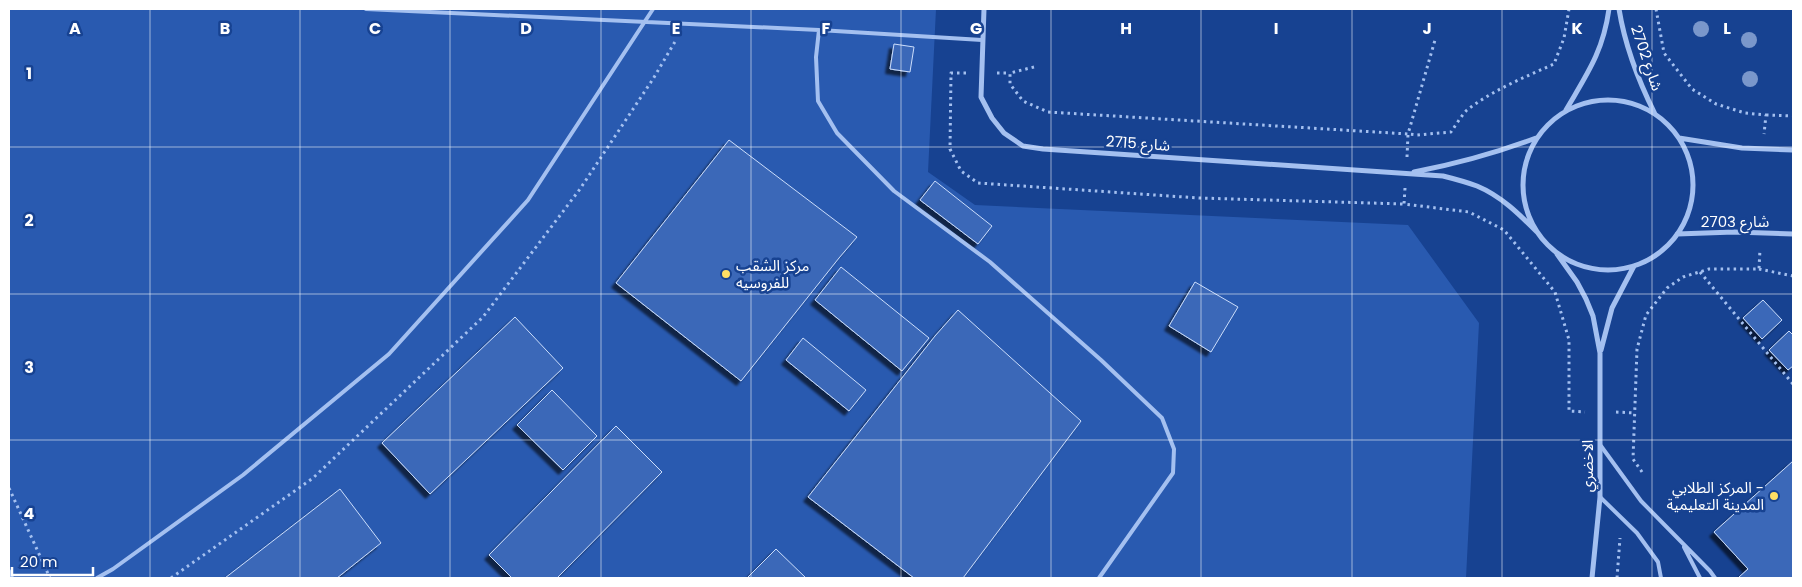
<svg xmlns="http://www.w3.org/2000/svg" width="1802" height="587" font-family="Poppins,'Noto Sans Arabic',sans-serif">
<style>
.green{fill:#295ab0}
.building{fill:#3b68b8;stroke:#cbddfb;filter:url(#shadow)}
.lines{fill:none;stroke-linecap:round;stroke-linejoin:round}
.path{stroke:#a4c0f0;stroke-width:3;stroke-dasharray:2.5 4;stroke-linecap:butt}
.service{stroke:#a4c0f0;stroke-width:4}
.minor{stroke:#a4c0f0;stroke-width:5}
.tree{fill:#7a97cb}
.grid{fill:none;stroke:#fff;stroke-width:1;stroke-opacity:0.55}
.poi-dot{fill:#ffdf64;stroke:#174291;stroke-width:2}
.labels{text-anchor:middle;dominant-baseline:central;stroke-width:5;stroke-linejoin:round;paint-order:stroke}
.street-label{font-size:15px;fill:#fff;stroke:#174291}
.poi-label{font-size:15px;fill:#fff;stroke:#174291;text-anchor:start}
.grid-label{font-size:16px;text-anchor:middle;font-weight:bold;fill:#fff;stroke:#174291;stroke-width:5;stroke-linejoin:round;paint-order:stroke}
</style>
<defs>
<filter id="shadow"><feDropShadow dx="-4.5" dy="4.5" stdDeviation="1" flood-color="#0009"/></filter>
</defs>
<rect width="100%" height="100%" fill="#174291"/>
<path class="green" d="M9,9H936L928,172L975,205L1408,225L1479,323L1466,578H9Z"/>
<path class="building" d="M894,44L914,47L910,72L890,69Z
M729,140L857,237L839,258L741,381L616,283Z
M935,181L992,226L978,244L920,200Z
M841,267L929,338L902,371L815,300Z
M1195,282L1238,307L1211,352L1169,326Z
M1763,300L1782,320L1762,339L1743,318Z
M958,310L1081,421L963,578H914L808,497L935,336Z
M515,317L563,368L430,494L382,443Z
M1789,331L1793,335V366L1788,370L1769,350Z
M803,338L866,390L849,411L786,360Z
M552,390L597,436L563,470L517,425Z
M616,426L662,472L557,578H512L489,555Z
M1793,461V578H1740L1739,577L1748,569L1714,532Z
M340,489L381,543L337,578H225Z
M776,549L806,578H747Z"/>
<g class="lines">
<path class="path" d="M1656,9L1664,53L1692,89L1716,104L1745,113L1766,115L1764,134
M1034,67L1010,73V84L1023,101L1048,112L1408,134L1435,40
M966,73H951L950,149L961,171L978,183L1199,198L1404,204
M997,73H1010
M1766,115L1793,116
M1407,157L1408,134L1417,135L1451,132C1456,125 1461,116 1467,110C1493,90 1525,77 1554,64L1564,38L1569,9
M1405,188L1404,204L1469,212L1504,230L1555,292L1569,340V411L1585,412
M1759,269L1793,276
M1700,272L1793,384
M1616,412L1635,413
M1642,472L1633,459L1637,349L1646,315L1667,288L1683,277L1709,269H1759L1760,249
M9,488L50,578
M171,578L313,478L483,317L580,189L653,79L676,40
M1617,578L1620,538"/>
<path class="service" d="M366,9L819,30L982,40
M819,30L816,57L818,101L837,133L894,191L990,262L1101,360L1162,418L1174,449L1173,473L1099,578
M1601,446L1641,501L1710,571L1715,578
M1600,497L1637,533L1658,562L1661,578
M1684,547L1700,578
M9,571L12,578
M97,578L113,569L243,475L389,354L528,200L653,9"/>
<path class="minor" d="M984,9L981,97L992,118L1004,133L1023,146L1043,149L1443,176C1455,179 1466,182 1477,186C1501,196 1519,214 1537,232
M1619,9C1625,46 1638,80 1655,114
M1523 185a85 85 0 1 1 170 0a85 85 0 1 1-170 0Z
M1566,110C1587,74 1603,52 1609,9
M1679,138L1742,148L1793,150
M1414,172C1456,164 1496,153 1536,138
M1677,234L1734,232L1793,234
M1557,254L1577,282L1586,299L1593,316L1600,353V497L1592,578
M1601,350L1612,308L1634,266"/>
</g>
<g class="tree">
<circle cx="1701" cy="29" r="8"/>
<circle cx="1749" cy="40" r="8"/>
<circle cx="1750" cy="79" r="8"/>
</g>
<path class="grid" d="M150,9V578M300,9V578M450,9V578M601,9V578M751,9V578M901,9V578M1051,9V578M1201,9V578M1352,9V578M1502,9V578M1652,9V578M9,147H1793M9,294H1793M9,440H1793"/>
<g class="poi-dot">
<circle cx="726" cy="274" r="5"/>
<circle cx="1774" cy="496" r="5"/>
</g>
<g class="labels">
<g class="street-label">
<text transform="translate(1647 58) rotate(71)">شارع 2702</text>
<text transform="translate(1138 143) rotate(4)">شارع 2715</text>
<text x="1735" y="221">شارع 2703</text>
<text transform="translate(1587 466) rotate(-90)">الاخضري</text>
</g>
<g class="poi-label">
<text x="736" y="265">مركز الشقب<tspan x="736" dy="17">للفروسيه</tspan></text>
<text x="1764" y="487" text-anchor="end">المركز الطلابي -<tspan x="1764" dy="17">المدينة التعليمية</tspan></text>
</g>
</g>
<g class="grid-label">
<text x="75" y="34">A</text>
<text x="225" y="34">B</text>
<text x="375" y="34">C</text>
<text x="526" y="34">D</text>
<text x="676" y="34">E</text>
<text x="826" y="34">F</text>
<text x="976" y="34">G</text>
<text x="1126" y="34">H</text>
<text x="1276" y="34">I</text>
<text x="1427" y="34">J</text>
<text x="1577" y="34">K</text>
<text x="1727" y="34">L</text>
<text x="29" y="79">1</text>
<text x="29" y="226">2</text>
<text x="29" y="373">3</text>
<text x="29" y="519">4</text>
</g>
<rect width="1802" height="587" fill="none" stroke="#ffffff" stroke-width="20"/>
<path d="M12 567v8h81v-8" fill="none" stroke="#ffffff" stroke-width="2.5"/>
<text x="20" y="567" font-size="15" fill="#ffffff" stroke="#174291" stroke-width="4" paint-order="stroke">20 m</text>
</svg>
